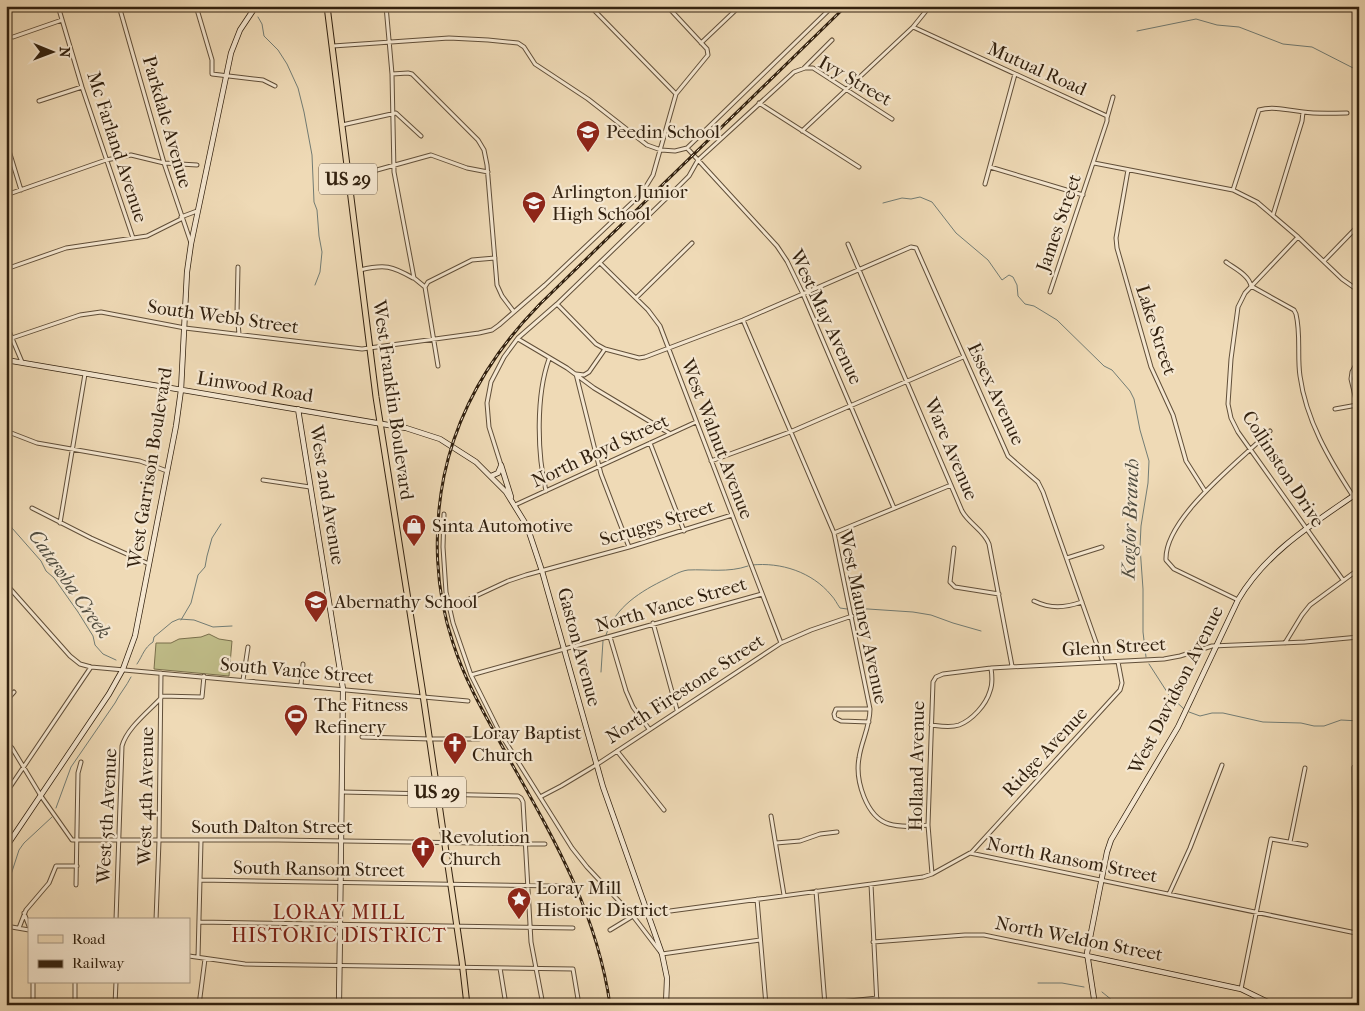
<svg xmlns="http://www.w3.org/2000/svg" width="1365" height="1011" font-family="'IM FELL French Canon',serif">
<style>
.park{fill:#c0bd89;stroke:#796f4c}
.lines{fill:none;stroke-linecap:round;stroke-linejoin:round}
.stream{stroke:#727c74;stroke-width:1}
.street-casing{stroke:#614f39;stroke-width:5}
.secondary-casing{stroke:#32210f;stroke-width:6}
.primary-casing{stroke:#32210f;stroke-width:7}
.street{stroke:#f5e7d0;stroke-width:3}
.secondary{stroke:#f5e7d0;stroke-width:4.5}
.primary{stroke:#efdab6;stroke-width:5}
.rail-casing{stroke:#32210f;stroke-width:3}
.rail{stroke:#f5e7d0;stroke-width:1;stroke-dasharray:4;stroke-linecap:butt}
.labels{text-anchor:middle;dominant-baseline:central;stroke-width:4.5;stroke-linejoin:round;paint-order:stroke}
.shield{fill:#f5e7d0;stroke:#6c5c49;stroke-width:1}
.shield-label{font-size:18px;font-weight:bold;fill:#32210f}
.street-label{font-size:19px;fill:#32210f;stroke:#f5e7d0}
.poi-label{font-size:19px;fill:#32210f;stroke:#f5e7d0;text-anchor:start}
.water-label{font-size:20px;font-style:italic;fill:#524e41;stroke:#f5e7d0}
.neighbourhood-label{font-size:20px;letter-spacing:1px;fill:#7a1f14;stroke:#f5e7d0}
</style>
<rect width="100%" height="100%" fill="#efdab6"/>
<filter id="stains"><feTurbulence type="fractalNoise" baseFrequency=".004" numOctaves="4"/><feColorMatrix values="0 0 0 0 .2 0 0 0 0 .09 0 0 0 0 .02 0 0 0 .5 -.17"/></filter>
<radialGradient id="worn" r=".72"><stop offset=".6" stop-color="#630" stop-opacity="0"/><stop offset="1" stop-color="#630" stop-opacity=".3"/></radialGradient>
<path class="park" d="M209,634L219,639L232,641L229,676L154,669L156,643H171L179,639L201,637Z"/>
<g class="lines">
<path class="stream" d="M258,17L262,24L264,36L278,50L287,64L298,88L304,112L312,155L314,202L317,210L319,236L322,252L320,272L315,285
M1137,31L1196,19L1217,25L1239,27L1283,44L1312,47L1359,71
M883,203L902,198L911,199L920,197L932,202L956,233L988,260L1002,280L1009,275L1013,277L1017,285L1018,296L1025,304L1034,306L1057,320L1104,366L1112,370L1130,391L1134,399L1140,430L1149,461L1148,483L1141,526L1140,547L1143,589V632L1146,657
M6,518L12,528L41,561L46,571L54,578L78,612L93,636L95,645L103,654L116,660
M752,565C781,562 812,572 831,595C835,599 837,604 840,608L847,609
M853,608L913,612L931,615L953,623L981,631
M181,620L191,603L198,575L205,567L207,556L212,538L221,524
M606,635C615,607 641,591 666,579C672,576 680,571 688,570C708,569 728,573 748,566
M137,664C143,655 144,648 153,642L154,637L172,622L179,619L194,620L213,627L232,626
M1149,664L1169,695L1184,709
M601,672L603,641
M1189,712L1200,716L1212,713H1223L1263,722L1301,723L1314,726H1324L1341,720L1359,721
M56,808L71,767L115,703C120,693 126,687 131,677
M6,890L19,850L24,843L52,817
M1038,983H1062L1084,987
M1102,992L1118,1005"/>
<g class="street-casing">
<path id="street" d="M58,6L82,87L133,238
M119,6L164,163L191,243
M196,6L212,60V74L263,80L275,86
M386,6L392,74L394,172L414,278L425,287L438,366
M590,6L676,94
M1101,6L1103,8
M913,27L1107,116V121L1050,292
M13,37L62,20
M701,43L740,6
M333,46L449,38L488,40L518,43L524,47L535,64L588,99L647,145L661,150L675,151L687,148L833,6
M804,68L832,40
M392,74L408,73L412,74L478,140L484,150L487,165L497,285L502,296L514,312
M39,101L82,87
M759,103L859,167
M1107,118L1113,97
M342,125L396,113L421,136
M802,131L913,27L930,6
M6,141L21,190
M687,148L777,246L787,261L803,294L894,508
M1094,163L1233,190L1257,202L1298,237L1342,279L1359,291
M990,167L1083,195
M1128,170L1116,238L1117,248L1151,367L1173,415L1186,461L1205,491
M348,178L431,155L467,168L488,172
M985,184L1015,74
M1233,190L1259,110C1273,106 1288,110 1303,112C1317,114 1332,113 1347,113
M6,195L106,160L131,155L164,163L197,165
M1358,207L1359,213
M1273,215L1302,121L1303,112
M181,217L197,211
M1298,237L1245,293L1238,307L1231,359L1228,404L1231,418L1238,432L1343,580
M848,244L962,511C969,524 984,530 989,544L1012,666
M1324,261L1356,228L1359,221
M1226,262C1234,268 1249,275 1251,286L1294,310L1296,314C1301,335 1297,356 1300,376C1306,420 1329,459 1353,496
M600,263L648,310L660,326L781,643
M238,267L237,313L239,334
M6,269L66,248L147,236L181,219
M360,270C385,264 392,266 413,278
M425,287L428,282L472,260L495,258
M636,298L692,243
M557,304L596,344L605,349L639,358L645,357L743,320L911,247L916,248L1008,456L1038,482L1043,492L1103,662
M743,320L834,533L870,709C870,727 861,742 859,758C855,780 866,817 889,824C902,828 916,826 928,825
M6,324L22,362
M12,338L80,315L101,312L185,328L362,349L479,333L492,330L499,325L545,285L639,196L645,188L653,175L676,94L708,55L707,49L667,6
M518,339L567,368L594,388L669,433
M605,349L589,372L584,375L576,374L601,474L629,547
M1359,359L1352,372L1351,379L1359,413
M1335,409L1357,405
M6,431L37,443L140,461L167,471
M650,443L684,531
M711,461L790,432L963,357
M501,465L489,427L487,403L491,382L504,357L518,338L557,304L680,185L689,176L698,160L794,72L805,68H813L892,119
M263,480L310,487
M546,491C537,453 536,395 549,359
M515,505L696,422
M32,508L91,538L149,564
M444,514L443,547L446,592L453,623L471,675L500,733L572,848L587,867L633,916L662,954L760,940
M60,523L85,374
M834,533L951,485
M954,548L950,582L955,587L999,594
M1067,558L1102,547
M6,584L70,656L80,664L91,667L468,701
M1238,600L1174,569L1166,560C1164,518 1241,460 1270,431
M1034,601C1051,609 1064,608 1082,602
M450,608L508,581L526,575L629,547L732,515
M653,623L677,710
M610,637L626,691L633,707L649,729
M1285,643L1302,615L1310,605L1359,569
M471,675L762,594
M243,680L248,647
M301,685L303,664
M161,696L202,697L204,676
M6,701L14,692
M869,722L841,721L835,718L834,714L836,709H869
M931,725C940,726 950,728 959,725C972,720 986,705 990,691C993,684 992,675 991,668
M362,737L430,739H479
M6,742L12,748L41,796L72,840H278L545,844
M617,751L664,810
M1354,767L1357,1005
M342,792L518,796L521,798L523,802L531,942L543,1005
M6,793L91,667
M540,797L561,786L596,765L781,643L811,630L852,616
M771,816L784,895
M1290,842L1305,768
M776,843L800,841L820,834L837,832
M971,853L1120,690L1122,683L1118,662
M932,874L928,825L933,682L936,677L943,674L991,668L1164,659L1180,656L1212,646L1305,642L1359,637
M200,880L560,886
M871,884L877,1005
M76,885L78,773L81,762
M816,891L825,1005
M1169,894L1190,848L1222,765
M757,899L766,1005
M24,913L29,926
M116,920L122,746C127,728 148,712 161,698
M156,920L159,841L161,673
M199,922L573,928
M6,926L29,930
M19,928L26,910L49,883L56,866H77
M610,930L633,916L923,877L932,874L970,853L1356,933
M873,942L965,935H984L1087,956
M189,956L245,964L573,969L579,1005
M198,957L201,841
M500,968L506,1005
M33,982V1001
M1241,989L1271,839L1306,845
M75,1005V982
M115,1005L116,982
M199,1005L205,959
M813,1005L877,998"/>
</g>
<g class="secondary-casing">
<path id="secondary" d="M6,360L406,428L440,439L476,462L506,492L527,526L542,571L603,787L662,954L667,978L666,1005
M298,409L343,689L339,1005
M501,465L511,497
M491,476L498,473L501,466
M6,847L109,694L123,669L135,636L176,426L181,390L187,272L191,244L231,53L240,30L256,6
M1087,956L1241,989L1274,1005
M1095,1005L1087,953L1107,852L1111,840L1178,727L1238,600C1266,552 1314,523 1359,492"/>
</g>
<g class="primary-casing">
<path id="primary" d="M327,6L376,397L422,688L462,961L467,1005"/>
</g>
<use href="#street" class="street"/>
<use href="#secondary" class="secondary"/>
<use href="#primary" class="primary"/>
<g class="rail-casing">
<path id="rail" d="M610,1005C597,912 553,837 508,757C488,720 466,684 453,643C435,590 433,531 444,476C458,409 493,352 540,304L846,6"/>
</g>
<use href="#rail" class="rail"/>
</g>
<defs>
<g id="school-pin" transform="scale(1.25)"><path d="M0 17L-7.5 6A9.5 9.5 0 1 1 7.5 6Z" fill="#8f2418" stroke="#f5e7d0"/><path d="M0-5L7-2L0 1L-7-2ZM-4 1L0 2.5L4 1V4Q0 6-4 4Z" fill="#fff"/></g>
<g id="shop-pin" transform="scale(1.25)"><path d="M0 17L-7.5 6A9.5 9.5 0 1 1 7.5 6Z" fill="#8f2418" stroke="#f5e7d0"/><path d="M-5-2.5h2.3a2.7 3.5 0 0 1 5.4 0H5L5.5 6h-11ZM-1.5-2.5h3a1.5 2.3 0 0 0-3 0Z" fill="#fff"/></g>
<g id="stadium-pin" transform="scale(1.25)"><path d="M0 17L-7.5 6A9.5 9.5 0 1 1 7.5 6Z" fill="#8f2418" stroke="#f5e7d0"/><path d="M0-5a6.5 5 0 1 0 0 10a6.5 5 0 1 0 0-10ZM-3.5-1.8h7v3.6h-7Z" fill="#fff"/></g>
<g id="church-pin" transform="scale(1.25)"><path d="M0 17L-7.5 6A9.5 9.5 0 1 1 7.5 6Z" fill="#8f2418" stroke="#f5e7d0"/><path d="M-1.2-6h2.4v3.5h3.3v2.4h-3.3V6h-2.4V-.1h-3.3v-2.4h3.3Z" fill="#fff"/></g>
<g id="sight-pin" transform="scale(1.25)"><path d="M0 17L-7.5 6A9.5 9.5 0 1 1 7.5 6Z" fill="#8f2418" stroke="#f5e7d0"/><path d="M0-6L1.8-2.2L6-1.7L2.9 1.2L3.7 5.4L0 3.3L-3.7 5.4L-2.9 1.2L-6-1.7L-1.8-2.2Z" fill="#fff"/></g>
</defs>
<g fill-rule="evenodd">
<use href="#school-pin" x="588" y="132"/>
<use href="#school-pin" x="534" y="203"/>
<use href="#shop-pin" x="414" y="526"/>
<use href="#school-pin" x="316" y="602"/>
<use href="#stadium-pin" x="296" y="716"/>
<use href="#church-pin" x="455" y="744"/>
<use href="#church-pin" x="423" y="848"/>
<use href="#sight-pin" x="519" y="899"/>
</g>
<g class="labels">
<g class="shield">
<rect x="319" y="163.5" width="58" height="31" rx="4"/>
<rect x="408" y="776.5" width="58" height="31" rx="4"/>
</g>
<g class="shield-label">
<text x="348" y="179">US 29</text>
<text x="437" y="792">US 29</text>
</g>
<g class="street-label">
<text transform="translate(1037 69) rotate(24)">Mutual Road</text>
<text transform="translate(855 81) rotate(30)">Ivy Street</text>
<text transform="translate(167 122) rotate(74)">Parkdale Avenue</text>
<text transform="translate(117 147) rotate(72)">Mc Farland Avenue</text>
<text transform="translate(1059 223) rotate(-71)">James Street</text>
<text transform="translate(223 317) rotate(8)">South Webb Street</text>
<text transform="translate(826 317) rotate(65)">West May Avenue</text>
<text transform="translate(1156 330) rotate(72)">Lake Street</text>
<text transform="translate(255 387) rotate(9)">Linwood Road</text>
<text transform="translate(996 394) rotate(65)">Essex Avenue</text>
<text transform="translate(393 400) rotate(82)">West Franklin Boulevard</text>
<text transform="translate(717 439) rotate(69)">West Walnut Avenue</text>
<text transform="translate(951 449) rotate(67)">Ware Avenue</text>
<text transform="translate(600 451) rotate(-25)">North Boyd Street</text>
<text transform="translate(150 468) rotate(-81)">West Garrison Boulevard</text>
<text transform="translate(1283 469) rotate(57)">Collinston Drive</text>
<text transform="translate(327 495) rotate(81)">West 2nd Avenue</text>
<text transform="translate(657 523) rotate(-17)">Scruggs Street</text>
<text transform="translate(671 605) rotate(-16)">North Vance Street</text>
<text transform="translate(863 617) rotate(78)">West Mauney Avenue</text>
<text transform="translate(579 647) rotate(75)">Gaston Avenue</text>
<text transform="translate(1114 647) rotate(-3)">Glenn Street</text>
<text transform="translate(297 671) rotate(5)">South Vance Street</text>
<text transform="translate(685 689) rotate(-33)">North Firestone Street</text>
<text transform="translate(1176 690) rotate(-63)">West Davidson Avenue</text>
<text transform="translate(1045 752) rotate(-47)">Ridge Avenue</text>
<text transform="translate(917 766) rotate(-89)">Holland Avenue</text>
<text transform="translate(146 796) rotate(-89)">West 4th Avenue</text>
<text transform="translate(107 816) rotate(-87)">West 5th Avenue</text>
<text x="272" y="827">South Dalton Street</text>
<text transform="translate(1072 860) rotate(11)">North Ransom Street</text>
<text transform="translate(319 869) rotate(1)">South Ransom Street</text>
<text transform="translate(1079 939) rotate(11)">North Weldon Street</text>
</g>
<g class="poi-label">
<text x="606" y="132">Peedin School</text>
<text x="552" y="192">Arlington Junior<tspan x="552" dy="22">High School</tspan></text>
<text x="432" y="526">Sinta Automotive</text>
<text x="334" y="602">Abernathy School</text>
<text x="314" y="705">The Fitness<tspan x="314" dy="22">Refinery</tspan></text>
<text x="472" y="733">Loray Baptist<tspan x="472" dy="22">Church</tspan></text>
<text x="440" y="837">Revolution<tspan x="440" dy="22">Church</tspan></text>
<text x="536" y="888">Loray Mill<tspan x="536" dy="22">Historic District</tspan></text>
</g>
<g class="water-label">
<text transform="translate(1130 519) rotate(-88)">Kaglor Branch</text>
<text transform="translate(70 584) rotate(55)">Catawba Creek</text>
</g>
<g class="neighbourhood-label">
<text x="339" y="912">LORAY MILL<tspan x="339" dy="23">HISTORIC DISTRICT</tspan></text>
</g>
</g>
<rect width="1365" height="1011" fill="none" stroke="#efdab6" stroke-width="25"/>
<rect x="8" y="8" width="1350" height="996" fill="none" stroke="#32210f" stroke-width="2.5"/>
<rect x="12" y="12" width="1340" height="986" fill="none" stroke="#32210f"/>
<rect x="28" y="918" width="162" height="65" fill="#f5e7d0" stroke="#a79883"/>
<rect x="38" y="935" width="25" height="8" fill="#efdab6" stroke="#a79883"/>
<text x="72" y="944" font-size="15" fill="#32210f">Road</text>
<rect x="38" y="960" width="25" height="8" fill="#32210f" stroke="#a79883"/>
<text x="72" y="968" font-size="15" fill="#32210f">Railway</text>
<g transform="translate(52 52) rotate(91)" stroke="#f5e7d0" stroke-width="4" paint-order="stroke">
<path d="M0-4L9 19L0 12L-9 19Z" fill="#32210f"/>
<text y="-8" font-size="14" font-weight="bold" text-anchor="middle" fill="#32210f">N</text>
</g>
<rect width="100%" height="100%" filter="url(#stains)"/>
<rect width="100%" height="100%" fill="url(#worn)"/>
</svg>
